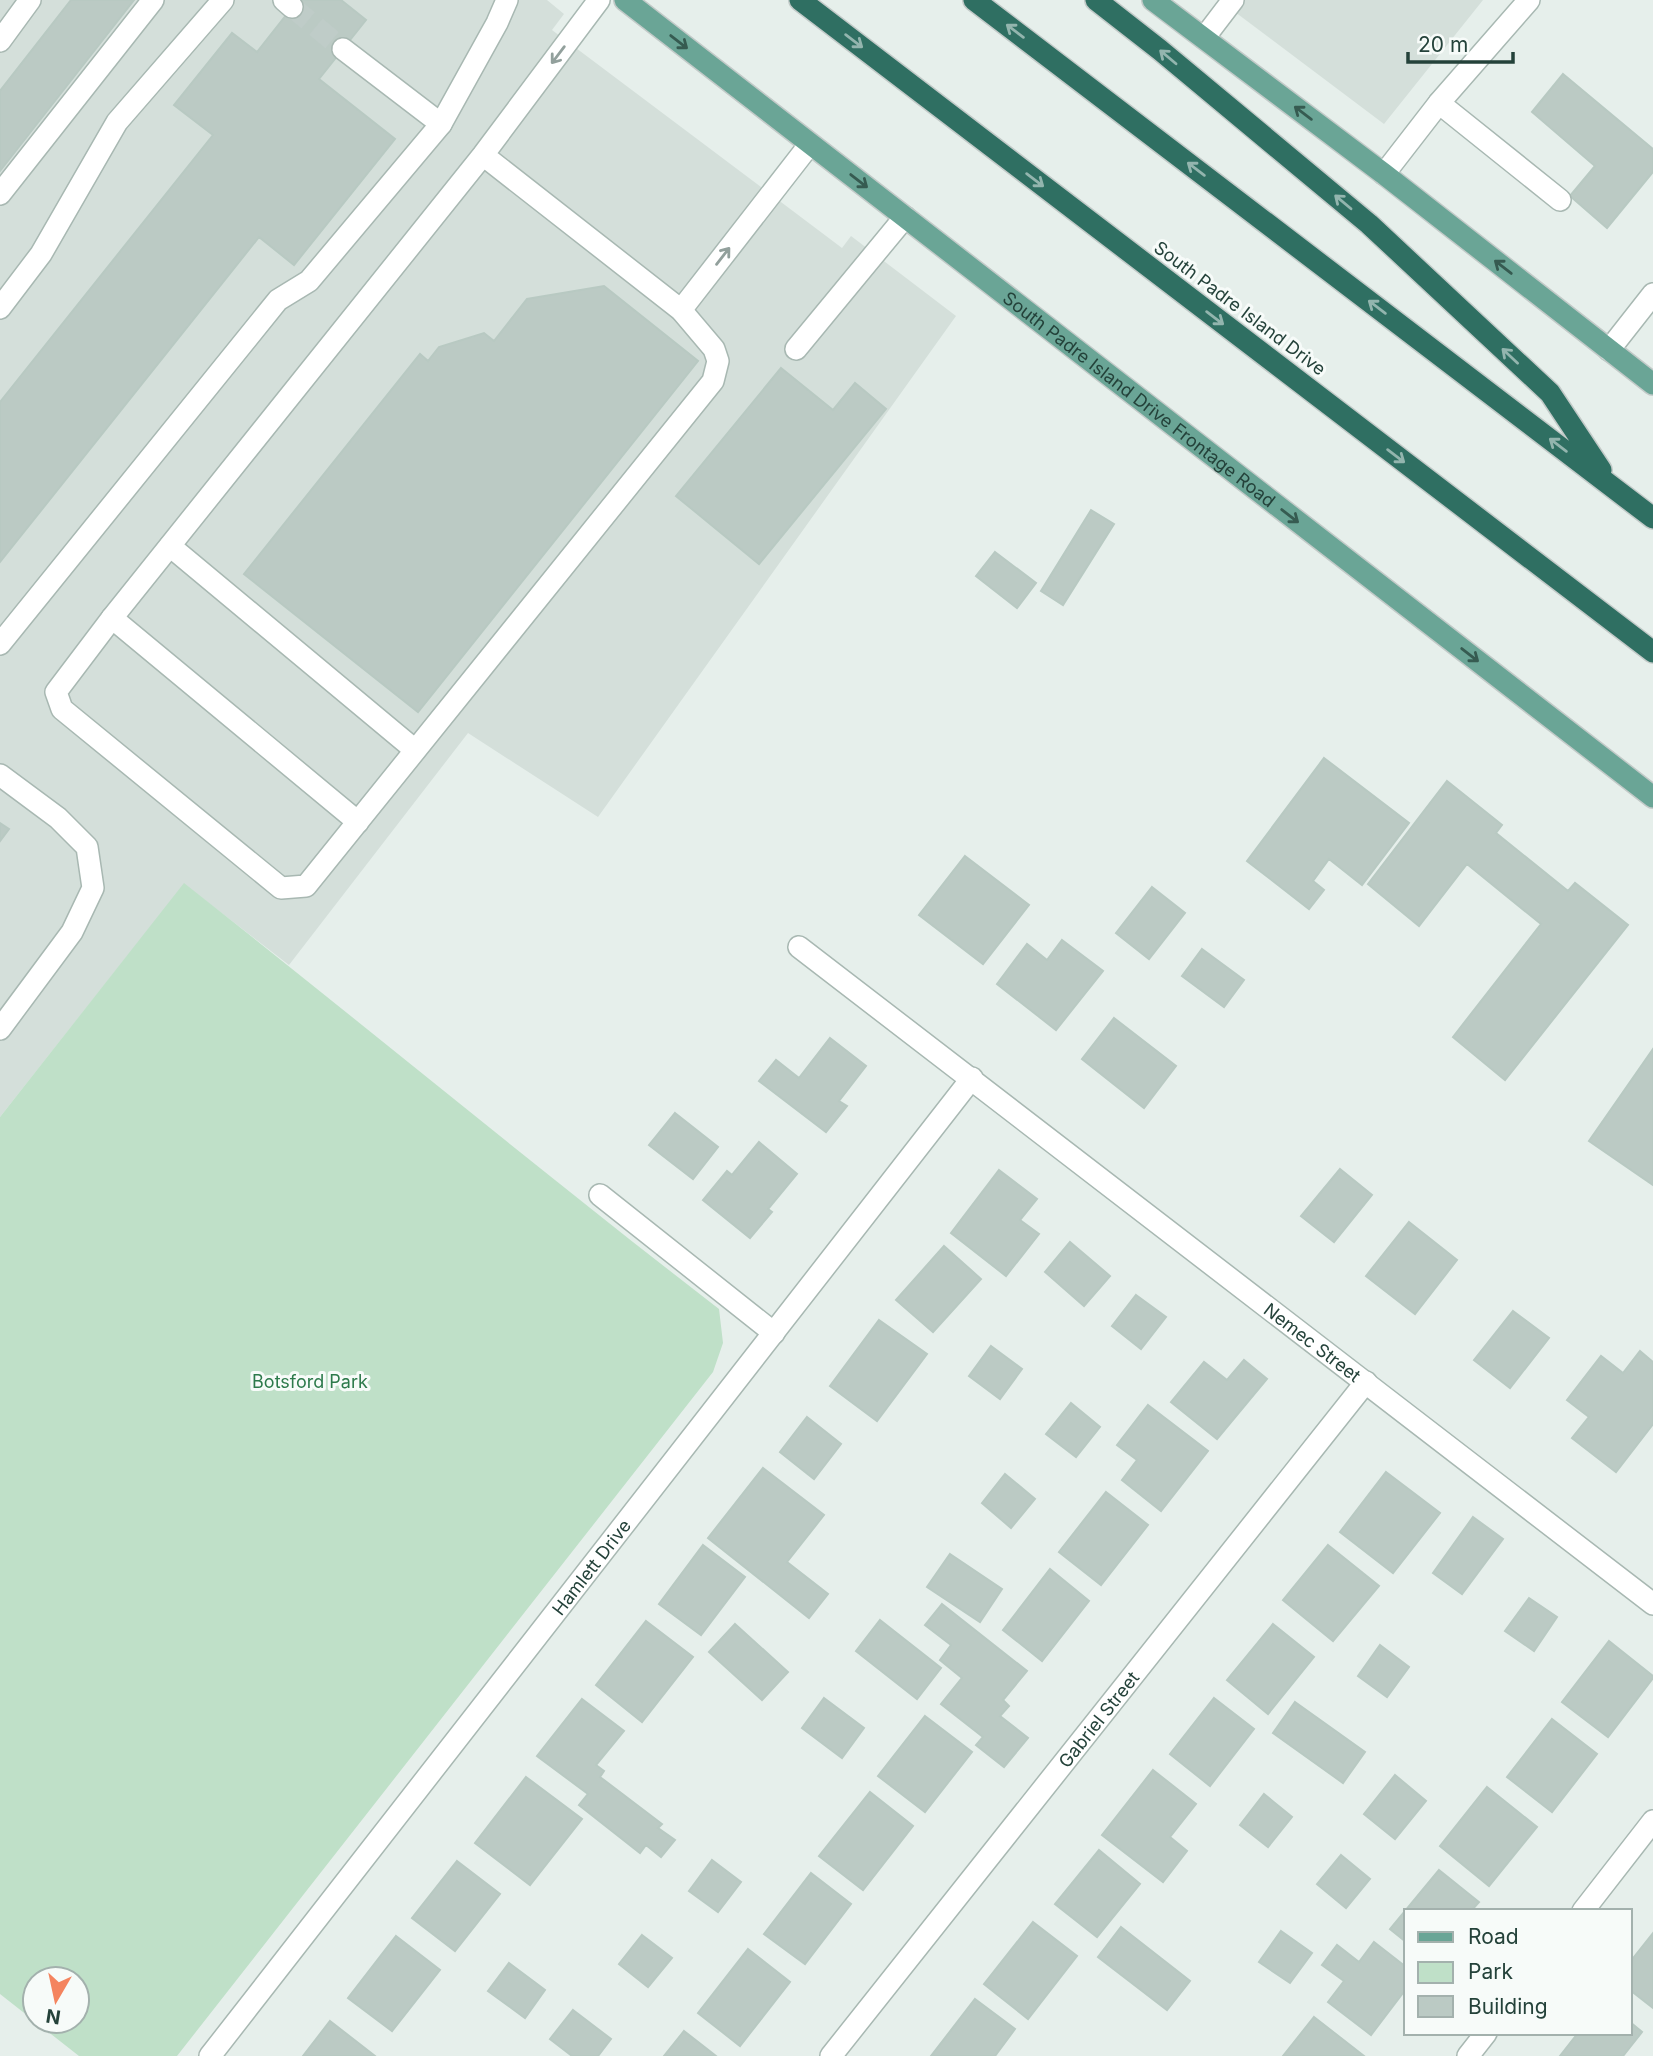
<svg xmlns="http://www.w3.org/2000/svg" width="1653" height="2056" font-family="Inter,sans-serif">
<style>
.built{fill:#d4dfda}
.green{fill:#bfe0c8;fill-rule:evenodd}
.building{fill:#bbcac4;stroke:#b8c9c2;stroke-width:2}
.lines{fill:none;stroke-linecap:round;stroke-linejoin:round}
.minor-tunnel{stroke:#bfccc8;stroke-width:21;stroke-dasharray:21 10;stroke-linecap:butt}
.minor-casing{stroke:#a8b8b2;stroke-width:24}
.major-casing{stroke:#c2cac8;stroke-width:24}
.highway-casing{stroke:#c2cac8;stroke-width:24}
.minor{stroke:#fff;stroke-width:21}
.major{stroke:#6aa596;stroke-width:21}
.highway{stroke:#2f6f62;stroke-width:21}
.oneway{stroke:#93b5ae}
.oneway2{stroke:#365b51}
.oneway3{stroke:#92a09c}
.labels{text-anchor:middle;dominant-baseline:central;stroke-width:6;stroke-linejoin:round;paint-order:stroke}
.street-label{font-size:18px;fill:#24423a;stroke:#f7fbf9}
.park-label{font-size:18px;fill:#2d7a4b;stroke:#f7fbf9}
</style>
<rect width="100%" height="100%" fill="#e6efeb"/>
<path class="built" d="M0,0H547L564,14L552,30L842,248L851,236L956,316L598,817L468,733L289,965L184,884L0,1117Z
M1219,0H1483L1384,124Z"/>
<path class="green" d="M184,883C363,1024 539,1170 719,1309L723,1343L713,1372L177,2056H79L0,1994V1117ZM35,1979H77V2021H35Z"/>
<path class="building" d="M71,0H134L0,171V91Z
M298,0H341L366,20L319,79L395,139L294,265L259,237L0,562V402L213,135L174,105L232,33L257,52Z
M1563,74L1653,149V172L1607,228L1570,196L1595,166L1532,112Z
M604,286L698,361L418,712L244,574L420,354L428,361L439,347L484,333L494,341L527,299Z
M781,368L833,410L855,383L886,409L759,564L676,496Z
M1091,510L1114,524L1063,605L1041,591Z
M995,552L1036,583L1017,608L976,576Z
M1324,758L1409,823L1362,885L1329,859L1313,881L1324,890L1309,909L1247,861Z
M1447,781L1502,825L1496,833L1568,891L1575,883L1628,925L1505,1080L1453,1037L1541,924L1467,864L1419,926L1368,884Z
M0,823L9,829L0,841Z
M965,856L1029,905L983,964L919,915Z
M1152,887L1185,913L1149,959L1116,933Z
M1062,940L1103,971L1056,1030L997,984L1027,944L1047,960Z
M1202,949L1244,980L1224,1007L1182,976Z
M1114,1018L1176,1066L1144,1108L1082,1059Z
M830,1038L866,1066L839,1101L847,1106L826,1132L759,1081L776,1060L799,1078Z
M1653,1049V1185L1589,1141Z
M675,1113L718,1147L693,1179L649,1145Z
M759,1142L797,1174L768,1209L772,1212L750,1238L703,1200L727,1171L732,1175Z
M1340,1169L1372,1195L1334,1242L1301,1216Z
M999,1170L1037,1199L1020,1220L1039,1234L1006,1276L951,1233Z
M1409,1222L1457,1260L1415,1314L1366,1276Z
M1070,1242L1110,1276L1084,1306L1045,1272Z
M944,1246L981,1279L933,1332L896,1300Z
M1136,1295L1166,1317L1141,1349L1112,1326Z
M1513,1311L1549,1338L1510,1388L1474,1360Z
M879,1320L927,1354L877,1421L830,1386Z
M991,1346L1022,1369L1000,1399L969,1376Z
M1640,1351L1653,1362V1424L1616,1472L1572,1438L1589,1417L1567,1400L1601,1356L1623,1373Z
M1244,1360L1267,1379L1217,1439L1171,1402L1204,1362L1227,1380Z
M1071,1403L1100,1427L1076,1457L1046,1434Z
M1148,1405L1208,1451L1161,1511L1122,1480L1137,1460L1117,1445Z
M807,1417L841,1444L814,1479L780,1452Z
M763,1468L824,1515L787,1562L828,1594L809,1618L708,1538Z
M1386,1472L1440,1513L1393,1573L1340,1532Z
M1005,1474L1035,1499L1011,1528L982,1503Z
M1106,1492L1148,1525L1101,1585L1059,1552Z
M1473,1517L1503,1539L1462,1594L1433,1573Z
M703,1545L745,1577L701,1635L659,1604Z
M1328,1545L1379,1586L1333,1641L1283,1600Z
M950,1554L1002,1589L980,1622L927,1587Z
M1050,1569L1089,1601L1042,1661L1003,1630Z
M1529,1598L1557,1617L1534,1651L1505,1631Z
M942,1604L1027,1671L1003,1700L1009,1706L1000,1716L1028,1738L1004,1767L976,1745L983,1737L941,1704L962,1678L940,1660L951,1645L925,1625Z
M880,1620L941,1668L917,1699L856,1651Z
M646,1621L693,1657L642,1722L596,1685Z
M735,1624L788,1672L762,1700L709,1652Z
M1273,1624L1314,1657L1268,1714L1227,1680Z
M1609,1641L1653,1676V1678L1608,1737L1562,1702Z
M1380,1645L1409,1667L1387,1697L1358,1676Z
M824,1698L864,1728L842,1758L802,1728Z
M1214,1698L1254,1729L1210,1786L1170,1754Z
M582,1699L624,1731L596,1765L604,1771L600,1777L662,1824L658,1828L675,1840L661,1857L646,1845L640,1853L579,1805L588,1794L537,1756Z
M1295,1702L1365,1752L1343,1783L1273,1733Z
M925,1716L972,1752L925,1812L878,1776Z
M1552,1719L1597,1754L1552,1812L1507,1777Z
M1153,1770L1196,1804L1170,1837L1187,1851L1163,1882L1102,1835Z
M1395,1775L1426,1801L1395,1839L1364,1814Z
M526,1777L582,1819L530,1885L475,1843Z
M1487,1787L1537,1827L1489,1886L1440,1846Z
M870,1792L913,1826L863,1890L819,1856Z
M1264,1794L1292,1817L1268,1847L1240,1825Z
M1099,1850L1140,1884L1097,1937L1055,1904Z
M1341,1855L1370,1879L1346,1908L1317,1884Z
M712,1860L741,1882L718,1912L689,1891Z
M457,1861L500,1894L455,1951L412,1918Z
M1439,1870L1479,1902L1471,1911H1406V1942L1390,1929Z
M811,1873L851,1904L805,1964L764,1934Z
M1033,1922L1077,1956L1028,2019L984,1984Z
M1121,1927L1190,1981L1167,2010L1098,1957Z
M1281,1931L1312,1953L1290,1983L1259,1962Z
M1653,1933V2008L1630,1990V1962Z
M642,1935L672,1958L648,1987L619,1964Z
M396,1936L440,1970L392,2031L348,1998Z
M1374,1942L1406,1967V1989L1371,2035L1328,2002L1344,1981L1322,1965L1337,1945L1359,1962Z
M748,1949L790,1982L740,2046L698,2013Z
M509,1963L545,1990L525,2018L488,1991Z
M975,1999L1015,2029L995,2056H931Z
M573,2010L611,2039L598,2056H572L550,2039Z
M1314,2017L1364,2056H1283Z
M330,2021L375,2056H303Z
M1630,2022L1642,2032L1623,2056H1560L1578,2033H1630Z
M684,2031L716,2056H664Z"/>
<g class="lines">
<path class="minor-tunnel" d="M292,7L343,49"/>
<g class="minor-casing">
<g id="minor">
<path d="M284,0L292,7"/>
<path d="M1204,38L1233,0"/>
<path d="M0,41L30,0"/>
<path d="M343,49L441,124"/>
<path d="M1439,103L1560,200"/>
<path d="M483,155L681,310L714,349L718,361L713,381L306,886L281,888L62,709L56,692L112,618L483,155L599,0"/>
<path d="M1384,174L1439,103L1529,0"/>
<path d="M0,194L153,0"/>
<path d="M0,308L41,254L117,122L223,0"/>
<path d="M681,310L810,144"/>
<path d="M796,349L905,217"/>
<path d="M1609,350L1653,294"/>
<path d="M170,546L415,750"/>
<path d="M112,618L358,822"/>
<path d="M0,644L278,300L309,281L441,124L497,23L507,0"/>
<path d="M0,775L58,818L87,847L93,888L72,932L0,1029"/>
<path id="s1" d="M799,947L1653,1604"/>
<path d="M600,1195L774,1333"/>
<path d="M1583,1911L1653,1821"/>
<path id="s2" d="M210,2056L972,1078"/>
<path id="s3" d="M831,2056L1366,1382"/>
<path d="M1468,2056L1486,2033"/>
</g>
</g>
<g class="major-casing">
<g id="major">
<path id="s4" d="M625,0L1653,797"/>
<path d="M1153,0L1384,174L1653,384"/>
</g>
</g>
<g class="highway-casing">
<path id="highway" d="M800,0L1653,652
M974,0L1653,518
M1096,0L1160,50L1369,224L1550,393L1601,470"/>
</g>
<use href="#minor" class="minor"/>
<use href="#major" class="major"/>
<use href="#highway" class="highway"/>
</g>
<defs><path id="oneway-shaft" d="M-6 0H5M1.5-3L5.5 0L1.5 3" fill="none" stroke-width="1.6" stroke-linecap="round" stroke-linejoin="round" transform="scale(1.75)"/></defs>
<g class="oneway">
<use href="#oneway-shaft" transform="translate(1015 31) rotate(-143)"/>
<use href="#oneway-shaft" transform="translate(854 41) rotate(37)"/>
<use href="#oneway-shaft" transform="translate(1168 57) rotate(-140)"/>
<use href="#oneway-shaft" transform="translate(1196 169) rotate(-143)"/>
<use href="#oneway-shaft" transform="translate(1035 180) rotate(37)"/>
<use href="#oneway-shaft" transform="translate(1343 202) rotate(-140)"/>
<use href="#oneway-shaft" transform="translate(1377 307) rotate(-143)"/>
<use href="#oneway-shaft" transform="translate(1215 318) rotate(37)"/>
<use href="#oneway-shaft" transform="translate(1510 356) rotate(-137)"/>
<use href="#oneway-shaft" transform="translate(1558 445) rotate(-143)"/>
<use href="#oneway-shaft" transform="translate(1396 456) rotate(37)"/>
</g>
<g class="oneway2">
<use href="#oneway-shaft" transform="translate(679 42) rotate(38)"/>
<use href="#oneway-shaft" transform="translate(1303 113) rotate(-143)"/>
<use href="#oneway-shaft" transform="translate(859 181) rotate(38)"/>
<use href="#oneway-shaft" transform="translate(1503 267) rotate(-142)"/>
<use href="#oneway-shaft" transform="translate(1290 516) rotate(38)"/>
<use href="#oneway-shaft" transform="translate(1470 655) rotate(38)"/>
</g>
<g class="oneway3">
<use href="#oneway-shaft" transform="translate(558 55) rotate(127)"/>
<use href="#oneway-shaft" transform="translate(723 256) rotate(-52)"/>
</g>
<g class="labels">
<g class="street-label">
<text transform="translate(1240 308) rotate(37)">South Padre Island Drive</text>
<text stroke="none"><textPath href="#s4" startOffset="651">South Padre Island Drive Frontage Road</textPath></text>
<text stroke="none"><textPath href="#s1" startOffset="648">Nemec Street</textPath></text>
<text stroke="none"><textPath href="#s2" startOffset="620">Hamlett Drive</textPath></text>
<text stroke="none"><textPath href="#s3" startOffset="430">Gabriel Street</textPath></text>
</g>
<g class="park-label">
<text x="310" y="1381">Botsford Park</text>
</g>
</g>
<rect x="1404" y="1909" width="228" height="126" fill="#f7fbf9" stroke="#a3b1ad" stroke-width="2"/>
<rect x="1418" y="1932" width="35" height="10" fill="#6aa596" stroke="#a3b1ad" stroke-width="2"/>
<text x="1468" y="1944" font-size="21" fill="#24423a">Road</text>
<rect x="1418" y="1962" width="35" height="21" fill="#bfe0c8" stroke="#a3b1ad" stroke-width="2"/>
<text x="1468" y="1979" font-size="21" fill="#24423a">Park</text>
<rect x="1418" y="1996" width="35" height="21" fill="#bbcac4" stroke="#a3b1ad" stroke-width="2"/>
<text x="1468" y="2014" font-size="21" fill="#24423a">Building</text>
<g transform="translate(56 2000) rotate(189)"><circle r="33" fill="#f7fbf9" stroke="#a3b1ad" stroke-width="2"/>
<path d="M0-5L12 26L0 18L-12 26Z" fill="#f4845f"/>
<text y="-10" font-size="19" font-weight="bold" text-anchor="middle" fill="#24423a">N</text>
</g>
<path d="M1408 52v10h105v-10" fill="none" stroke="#24423a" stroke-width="3.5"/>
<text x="1418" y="52" font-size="21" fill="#24423a" stroke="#f7fbf9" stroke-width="5" paint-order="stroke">20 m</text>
</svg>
